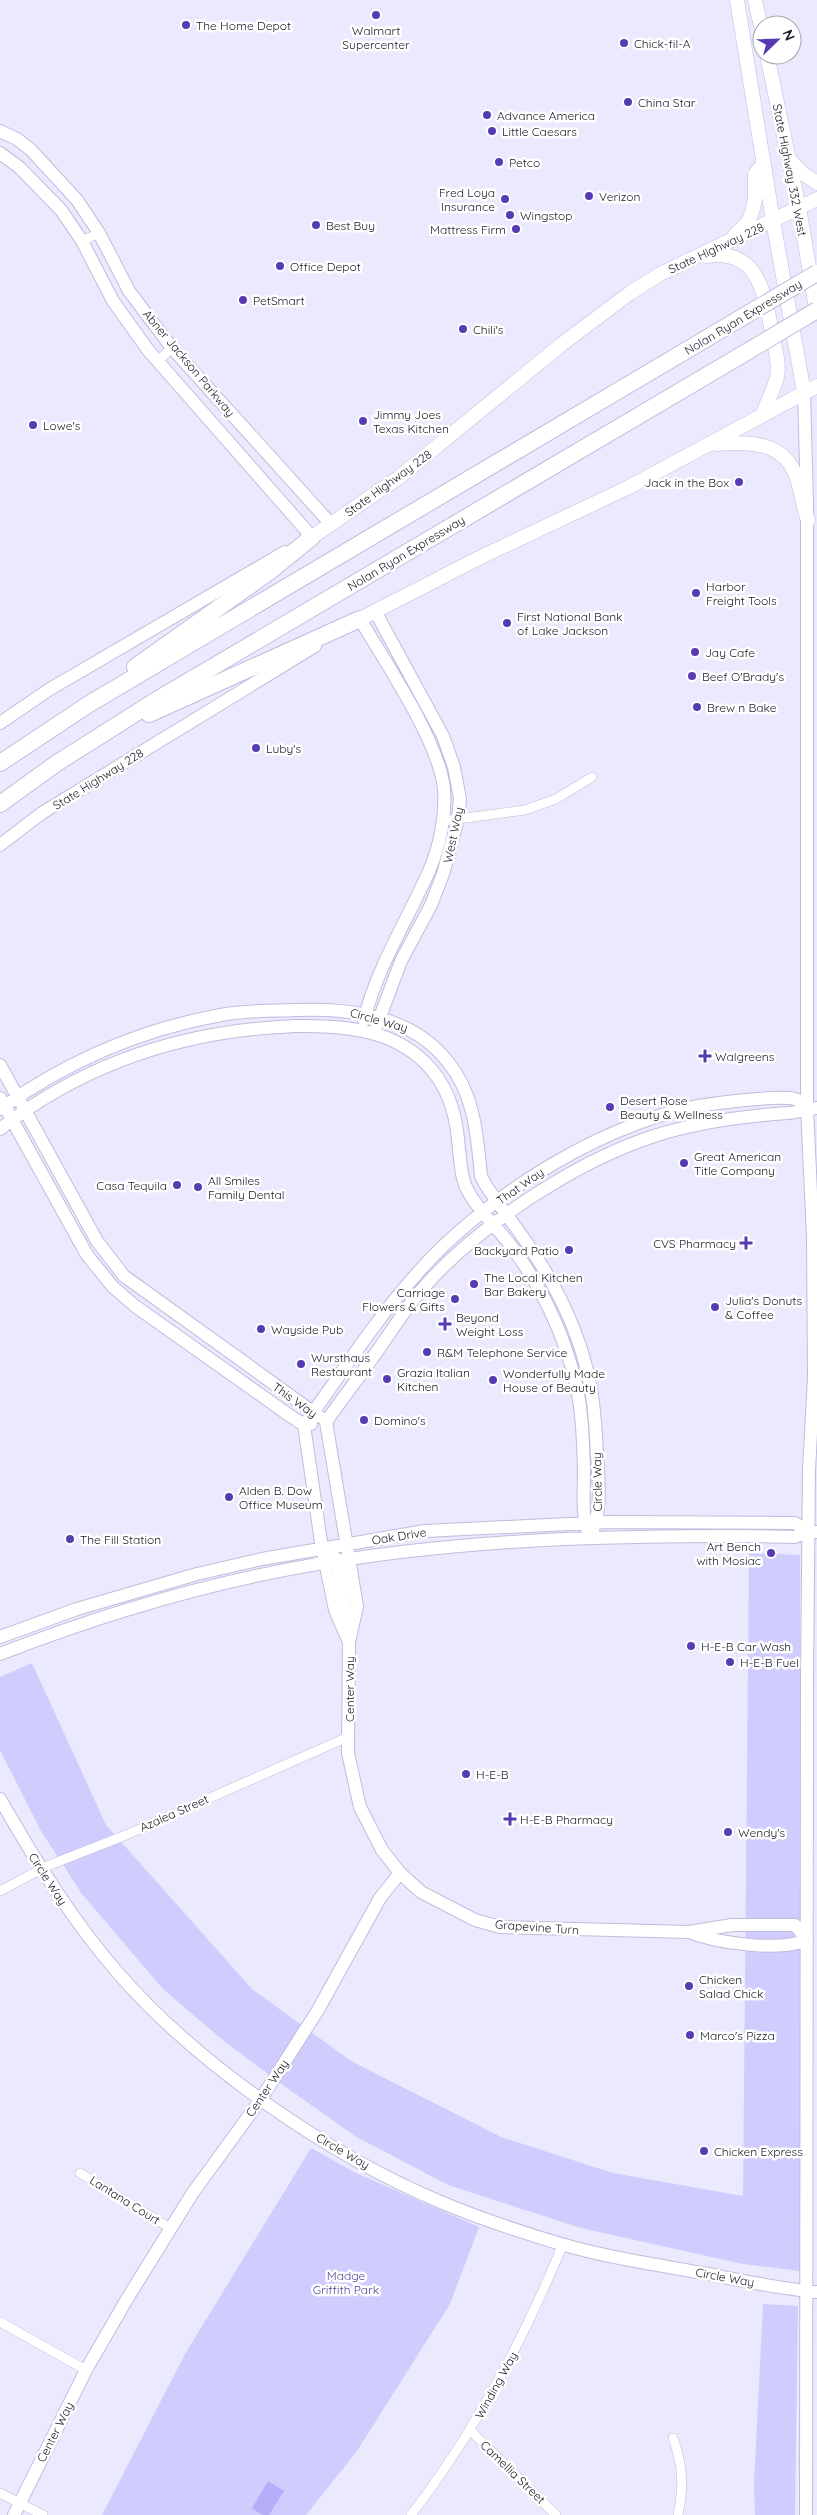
<svg xmlns="http://www.w3.org/2000/svg" width="817" height="2515" font-family="Quicksand,sans-serif">
<style>
.green{fill:#cfcdfe}
.water{fill:#b5affa}
.lines{fill:none;stroke-linecap:round;stroke-linejoin:round}
.street-casing{stroke:#bfbddd;stroke-width:10}
.secondary-casing{stroke:#bfbddd;stroke-width:14}
.primary-casing{stroke:#bfbddd;stroke-width:15}
.highway-casing{stroke:#bfbddd;stroke-width:18}
.street{stroke:#fff;stroke-width:9}
.secondary{stroke:#fff;stroke-width:12}
.primary{stroke:#fff;stroke-width:14}
.highway{stroke:#fff;stroke-width:16}
.highway-bridge-casing{stroke:#bfbddd;stroke-width:18;stroke-linecap:butt}
.highway-bridge{stroke:#fff;stroke-width:16}
.poi-dot{fill:#563bb3;stroke:#fff;stroke-width:2}
.labels{text-anchor:middle;dominant-baseline:central;stroke-width:5;stroke-linejoin:round;paint-order:stroke}
.poi-label{font-size:12px;fill:#20202b;stroke:#fff;text-anchor:start}
.street-label{font-size:12px;fill:#20202b;stroke:#fff}
.park-label{font-size:12px;fill:#52449a;stroke:#fff}
</style>
<rect width="100%" height="100%" fill="#eae9fd"/>
<path class="green" d="M749,1553L800,1555V2271L743,2264L581,2228L448,2185L355,2136L287,2088L225,2042L163,1989L82,1894L41,1831L0,1750V1677L32,1663L106,1825L252,1989L351,2061L501,2137L613,2173L743,2196Z
M311,2148L356,2173L479,2227L450,2304L357,2451L306,2515H102L185,2354Z
M763,2304L798,2306L795,2515H755L754,2483Z"/>
<path class="water" d="M268,2481L284,2491L269,2515H262L252,2508Z"/>
<g class="lines">
<g class="street-casing">
<path id="street" d="M82,241L99,233
M158,361L172,348
M443,821L525,810L556,799L592,777
M0,1891L47,1866L126,1835L348,1737
M80,2173L170,2228
M0,2322L86,2370
M470,2430L556,2515
M673,2438C683,2466 684,2486 678,2515
M0,2493L43,2515
M411,2515C475,2432 523,2341 563,2244"/>
</g>
<g class="secondary-casing">
<path id="secondary" d="M0,131L17,139L31,150L77,200L99,233L129,291L172,348L330,523
M0,153L19,167L61,210L82,241L113,301L148,350L312,537L305,540
M804,392L807,503V1107L813,1237L814,1376L809,1470L807,1677L806,2515
M375,611L443,736L454,767L460,799L458,819L443,874L431,905L401,961L377,1025
M354,623L360,619C385,662 439,741 444,789C446,816 440,846 429,871C407,921 377,967 364,1020
M0,723L50,689L285,552
M0,845L42,813L315,646
M0,1065L97,1241L124,1276L320,1417
M0,1098L87,1255L113,1287L135,1306L289,1415L304,1425L311,1424
M0,1109C66,1062 142,1029 221,1015C246,1010 272,1011 297,1010C352,1008 412,1016 448,1062C475,1095 477,1136 481,1176L485,1184C500,1207 518,1229 533,1252C559,1291 581,1338 590,1384C595,1408 596,1432 597,1456C599,1483 602,1513 590,1538
M0,1129C86,1062 188,1030 296,1026C343,1025 397,1029 431,1069C451,1092 457,1120 459,1150C461,1165 461,1180 469,1193C481,1214 500,1230 514,1250C540,1286 560,1326 572,1369C582,1401 583,1436 584,1470C584,1493 581,1517 590,1538
M326,1422L357,1606L349,1642L348,1753L360,1807L382,1850L400,1873L421,1892L475,1920L500,1927L689,1932L732,1925H795L807,1940
M326,1422C341,1400 358,1379 373,1357C390,1334 405,1308 424,1287C479,1225 575,1162 654,1136C697,1122 743,1116 788,1113C798,1113 806,1107 817,1108
M334,1556L338,1562L348,1629
M0,1637L77,1609L197,1574L262,1559L425,1531L609,1522L795,1523L808,1532
M349,1642L335,1610L321,1542L304,1425C340,1376 373,1323 414,1277C482,1197 614,1114 719,1103C736,1101 780,1095 795,1099C799,1100 804,1105 807,1107
M0,1654C85,1621 171,1594 260,1575C384,1549 510,1539 636,1537C689,1536 742,1535 795,1537L808,1532H817
M0,1799C35,1860 72,1920 118,1973C198,2065 330,2156 443,2203C481,2219 521,2232 561,2244C609,2258 659,2265 708,2274C744,2281 781,2289 817,2292
M689,1932C717,1943 779,1952 807,1940
M14,2515L86,2370L127,2299L192,2194L261,2099L318,2010L380,1898L400,1873"/>
</g>
<g class="primary-casing">
<path id="primary" d="M737,0L773,221L804,392
M755,0L762,31
M767,55L799,208L817,314
M789,159L802,173L817,183
M734,236L748,222L752,212L755,200V174L763,164
M706,256C758,248 764,292 772,332C774,346 780,363 777,377C774,390 767,401 763,414
M716,444C748,442 785,440 797,479C802,492 802,506 808,520
M312,537L398,478L562,344L630,293L660,274L817,199
M360,619L479,558L629,487L817,386"/>
</g>
<g class="highway-casing">
<path id="highway" d="M135,667L269,572L312,537
M149,714L360,619
M0,763L89,704L741,318
M0,804L57,763L155,701L750,350"/>
</g>
<use href="#street" class="street"/>
<use href="#secondary" class="secondary"/>
<use href="#primary" class="primary"/>
<use href="#highway" class="highway"/>
<g class="highway-bridge-casing">
<path id="highway-bridge" d="M741,318L817,273
M750,350L817,310"/>
</g>
<use href="#highway-bridge" class="highway-bridge"/>
</g>
<g class="poi-dot">
<circle cx="376" cy="15" r="5"/>
<circle cx="186" cy="25" r="5"/>
<circle cx="624" cy="43" r="5"/>
<circle cx="628" cy="102" r="5"/>
<circle cx="487" cy="115" r="5"/>
<circle cx="492" cy="131" r="5"/>
<circle cx="499" cy="162" r="5"/>
<circle cx="589" cy="196" r="5"/>
<circle cx="505" cy="199" r="5"/>
<circle cx="510" cy="215" r="5"/>
<circle cx="316" cy="225" r="5"/>
<circle cx="516" cy="229" r="5"/>
<circle cx="280" cy="266" r="5"/>
<circle cx="243" cy="300" r="5"/>
<circle cx="463" cy="329" r="5"/>
<circle cx="363" cy="421" r="5"/>
<circle cx="33" cy="425" r="5"/>
<circle cx="739" cy="482" r="5"/>
<circle cx="696" cy="593" r="5"/>
<circle cx="507" cy="623" r="5"/>
<circle cx="695" cy="652" r="5"/>
<circle cx="692" cy="676" r="5"/>
<circle cx="697" cy="707" r="5"/>
<circle cx="256" cy="748" r="5"/>
<path d="M702.5 1048.5h5v5h5v5h-5v5h-5v-5h-5v-5h5z"/>
<circle cx="610" cy="1107" r="5"/>
<circle cx="684" cy="1163" r="5"/>
<circle cx="177" cy="1185" r="5"/>
<circle cx="198" cy="1187" r="5"/>
<path d="M743.5 1235.5h5v5h5v5h-5v5h-5v-5h-5v-5h5z"/>
<circle cx="569" cy="1250" r="5"/>
<circle cx="474" cy="1284" r="5"/>
<circle cx="455" cy="1299" r="5"/>
<circle cx="715" cy="1307" r="5"/>
<path d="M442.5 1316.5h5v5h5v5h-5v5h-5v-5h-5v-5h5z"/>
<circle cx="261" cy="1329" r="5"/>
<circle cx="427" cy="1352" r="5"/>
<circle cx="301" cy="1364" r="5"/>
<circle cx="387" cy="1379" r="5"/>
<circle cx="493" cy="1380" r="5"/>
<circle cx="364" cy="1420" r="5"/>
<circle cx="229" cy="1497" r="5"/>
<circle cx="70" cy="1539" r="5"/>
<circle cx="771" cy="1553" r="5"/>
<circle cx="691" cy="1646" r="5"/>
<circle cx="730" cy="1662" r="5"/>
<circle cx="466" cy="1774" r="5"/>
<path d="M507.5 1811.5h5v5h5v5h-5v5h-5v-5h-5v-5h5z"/>
<circle cx="728" cy="1832" r="5"/>
<circle cx="689" cy="1986" r="5"/>
<circle cx="690" cy="2035" r="5"/>
<circle cx="704" cy="2151" r="5"/>
</g>
<g class="labels">
<g class="poi-label">
<text x="196" y="25">The Home Depot</text>
<text x="376" y="30" text-anchor="middle">Walmart<tspan x="376" dy="14">Supercenter</tspan></text>
<text x="634" y="43">Chick-fil-A</text>
<text x="638" y="102">China Star</text>
<text x="497" y="115">Advance America</text>
<text x="502" y="131">Little Caesars</text>
<text x="509" y="162">Petco</text>
<text x="495" y="192" text-anchor="end">Fred Loya<tspan x="495" dy="14">Insurance</tspan></text>
<text x="599" y="196">Verizon</text>
<text x="520" y="215">Wingstop</text>
<text x="326" y="225">Best Buy</text>
<text x="506" y="229" text-anchor="end">Mattress Firm</text>
<text x="290" y="266">Office Depot</text>
<text x="253" y="300">PetSmart</text>
<text x="473" y="329">Chili's</text>
<text x="373" y="414">Jimmy Joes<tspan x="373" dy="14">Texas Kitchen</tspan></text>
<text x="43" y="425">Lowe's</text>
<text x="729" y="482" text-anchor="end">Jack in the Box</text>
<text x="706" y="586">Harbor<tspan x="706" dy="14">Freight Tools</tspan></text>
<text x="517" y="616">First National Bank<tspan x="517" dy="14">of Lake Jackson</tspan></text>
<text x="705" y="652">Jay Cafe</text>
<text x="702" y="676">Beef O'Brady's</text>
<text x="707" y="707">Brew n Bake</text>
<text x="266" y="748">Luby's</text>
<text x="715" y="1056">Walgreens</text>
<text x="620" y="1100">Desert Rose<tspan x="620" dy="14">Beauty &amp; Wellness</tspan></text>
<text x="694" y="1156">Great American<tspan x="694" dy="14">Title Company</tspan></text>
<text x="208" y="1180">All Smiles<tspan x="208" dy="14">Family Dental</tspan></text>
<text x="167" y="1185" text-anchor="end">Casa Tequila</text>
<text x="736" y="1243" text-anchor="end">CVS Pharmacy</text>
<text x="559" y="1250" text-anchor="end">Backyard Patio</text>
<text x="484" y="1277">The Local Kitchen<tspan x="484" dy="14">Bar Bakery</tspan></text>
<text x="445" y="1292" text-anchor="end">Carriage<tspan x="445" dy="14">Flowers &amp; Gifts</tspan></text>
<text x="725" y="1300">Julia's Donuts<tspan x="725" dy="14">&amp; Coffee</tspan></text>
<text x="456" y="1317">Beyond<tspan x="456" dy="14">Weight Loss</tspan></text>
<text x="271" y="1329">Wayside Pub</text>
<text x="437" y="1352">R&amp;M Telephone Service</text>
<text x="311" y="1357">Wursthaus<tspan x="311" dy="14">Restaurant</tspan></text>
<text x="397" y="1372">Grazia Italian<tspan x="397" dy="14">Kitchen</tspan></text>
<text x="503" y="1373">Wonderfully Made<tspan x="503" dy="14">House of Beauty</tspan></text>
<text x="374" y="1420">Domino's</text>
<text x="239" y="1490">Alden B. Dow<tspan x="239" dy="14">Office Museum</tspan></text>
<text x="80" y="1539">The Fill Station</text>
<text x="761" y="1546" text-anchor="end">Art Bench<tspan x="761" dy="14">with Mosiac</tspan></text>
<text x="701" y="1646">H-E-B Car Wash</text>
<text x="740" y="1662">H-E-B Fuel</text>
<text x="476" y="1774">H-E-B</text>
<text x="520" y="1819">H-E-B Pharmacy</text>
<text x="738" y="1832">Wendy's</text>
<text x="699" y="1979">Chicken<tspan x="699" dy="14">Salad Chick</tspan></text>
<text x="700" y="2035">Marco's Pizza</text>
<text x="714" y="2151">Chicken Express</text>
</g>
<g class="street-label">
<text transform="translate(790 170) rotate(79)">State Highway 332 West</text>
<text transform="translate(716 248) rotate(-25)">State Highway 228</text>
<text transform="translate(743 317) rotate(-31)">Nolan Ryan Expressway</text>
<text transform="translate(189 363) rotate(50)">Abner Jackson Parkway</text>
<text transform="translate(388 483) rotate(-36)">State Highway 228</text>
<text transform="translate(406 553) rotate(-31)">Nolan Ryan Expressway</text>
<text transform="translate(98 779) rotate(-32)">State Highway 228</text>
<text transform="translate(453 835) rotate(-78)">West Way</text>
<text transform="translate(379 1020) rotate(16)">Circle Way</text>
<text transform="translate(520 1186) rotate(-35)">That Way</text>
<text transform="translate(295 1400) rotate(35)">This Way</text>
<text transform="translate(597 1482) rotate(-91)">Circle Way</text>
<text transform="translate(399 1536) rotate(-9)">Oak Drive</text>
<text transform="translate(349 1689) rotate(-90)">Center Way</text>
<text transform="translate(174 1813) rotate(-24)">Azalea Street</text>
<text transform="translate(48 1879) rotate(57)">Circle Way</text>
<text transform="translate(537 1927) rotate(4)">Grapevine Turn</text>
<text transform="translate(267 2088) rotate(-56)">Center Way</text>
<text transform="translate(343 2151) rotate(30)">Circle Way</text>
<text transform="translate(125 2200) rotate(32)">Lantana Court</text>
<text transform="translate(725 2277) rotate(10)">Circle Way</text>
<text transform="translate(496 2385) rotate(-61)">Winding Way</text>
<text transform="translate(55 2432) rotate(-63)">Center Way</text>
<text transform="translate(513 2472) rotate(44)">Camellia Street</text>
</g>
<g class="park-label">
<text x="346" y="2275">Madge<tspan x="346" dy="14">Griffith Park</tspan></text>
</g>
</g>
<g transform="translate(777 40) rotate(67)"><circle r="24" fill="#ffffff" stroke="#a6a6aa"/>
<path d="M0-4L9 19L0 12L-9 19Z" fill="#563bb3"/>
<text y="-8" font-size="14" font-weight="bold" text-anchor="middle" fill="#20202b">N</text>
</g>
</svg>
